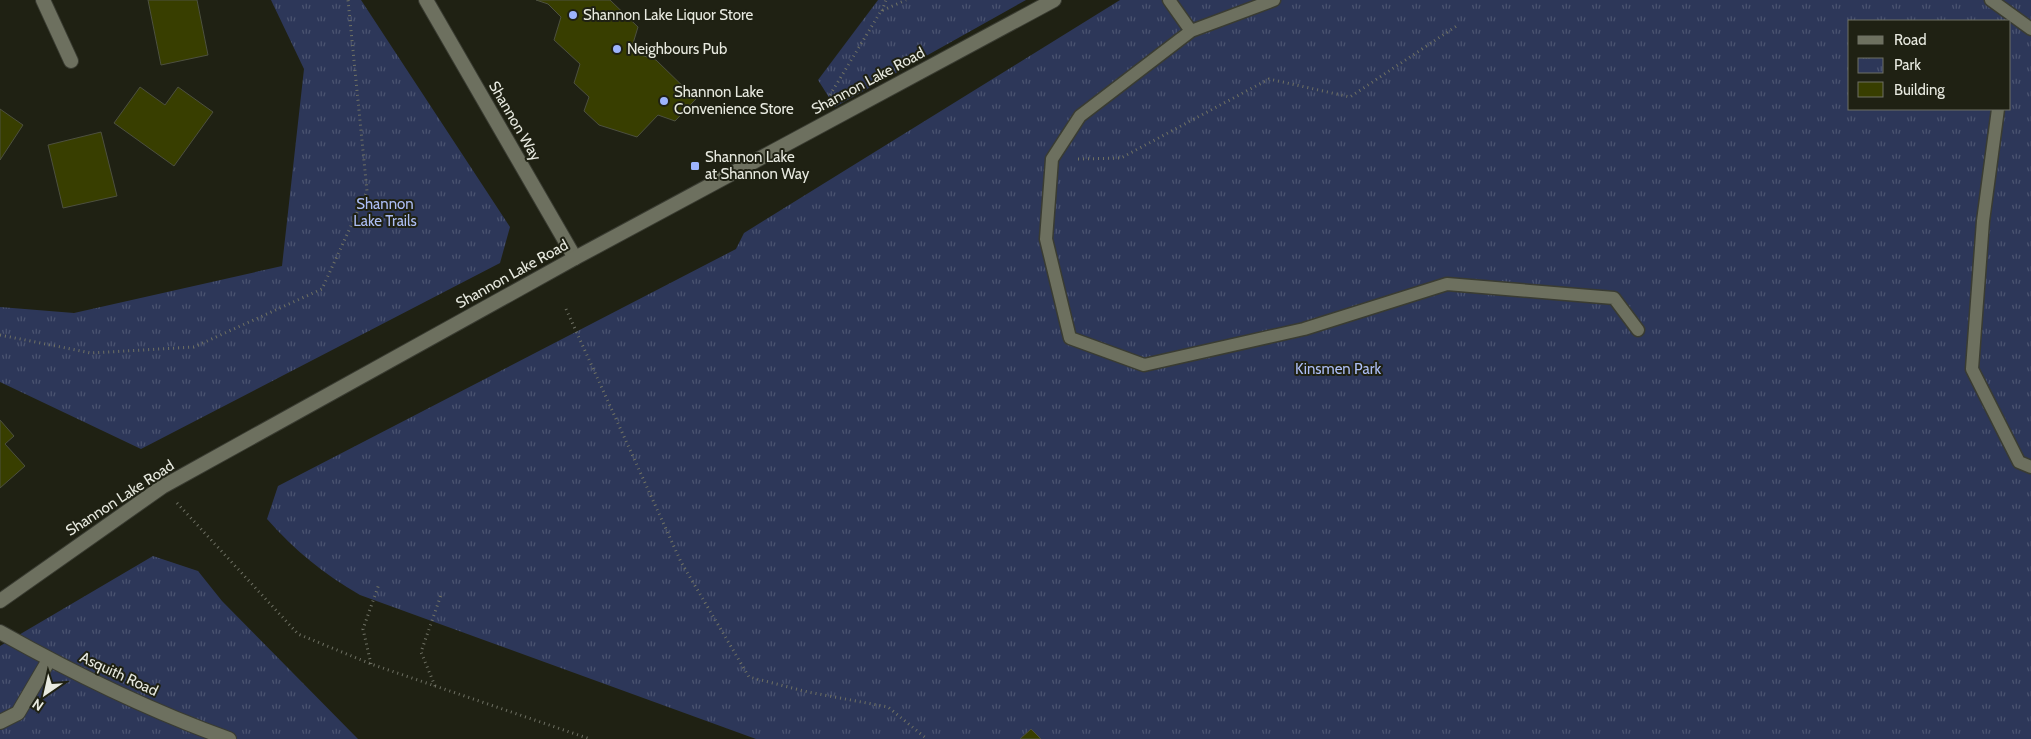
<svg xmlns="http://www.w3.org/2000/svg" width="2031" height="739" font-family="Cabin,sans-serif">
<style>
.park{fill:url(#park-tufts);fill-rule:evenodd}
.building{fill:#383e00;stroke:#4d503f}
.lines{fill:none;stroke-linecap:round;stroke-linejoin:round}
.service-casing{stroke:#3a3c32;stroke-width:15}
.minor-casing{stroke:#3a3c32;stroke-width:16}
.tertiary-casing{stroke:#3a3c32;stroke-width:16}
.secondary-casing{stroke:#3a3c32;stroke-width:16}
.path{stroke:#6f7164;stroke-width:3;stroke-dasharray:1 4;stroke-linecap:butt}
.service{stroke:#6d705f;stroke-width:12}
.minor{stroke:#6d705f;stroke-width:14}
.tertiary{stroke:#6d705f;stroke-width:14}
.secondary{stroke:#6d705f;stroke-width:14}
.poi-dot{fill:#9db4fd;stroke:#1f2113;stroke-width:2}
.labels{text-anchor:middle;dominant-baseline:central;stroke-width:4;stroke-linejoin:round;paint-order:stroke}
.poi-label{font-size:15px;fill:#e8eae0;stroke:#1f2113;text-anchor:start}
.street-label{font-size:15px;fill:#e8eae0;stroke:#1f2113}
.park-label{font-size:15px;fill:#adbef4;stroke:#1f2113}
</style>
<defs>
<pattern id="park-tufts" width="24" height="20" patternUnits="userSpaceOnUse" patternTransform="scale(1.25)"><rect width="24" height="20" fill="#2d3759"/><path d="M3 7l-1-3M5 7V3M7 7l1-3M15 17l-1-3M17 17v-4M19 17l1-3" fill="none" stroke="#4b5471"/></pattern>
</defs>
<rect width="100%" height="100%" fill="#1f2113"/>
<path class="park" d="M271,0H361L510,227L500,263L141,449L0,382V307L74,313L282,266L304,69Z
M878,0H1026L835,107L818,80Z
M1120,0H2031V739H756L360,595C324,574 294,550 267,519L278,486L736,249L744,233ZM1850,21H2010V109H1850Z
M153,556L198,571L222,601L358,739H0V646Z"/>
<path class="building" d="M148,0H197L208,55L161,65Z
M536,0H610L638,27L631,50L635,53L656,60L696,99L675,121L658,115L637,137L599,125L584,111L589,97L574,83L580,64L554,40L561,17L548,4Z
M140,87L165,105L178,87L213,112L174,166L114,123Z
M0,109L23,125L0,160Z
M101,132L117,196L63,208L48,145Z
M0,420L14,436L5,444L25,466L0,488Z
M1031,729L1041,739H1020Z"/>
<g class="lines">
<g class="service-casing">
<path id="service" d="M1169,0L1191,31
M1274,0L1191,31L1080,116L1052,159L1046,239L1070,338L1144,365L1304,329L1447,284L1614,298L1638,330
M1991,0L2031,29
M1998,109L1983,221L1972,369L2019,462L2031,467"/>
</g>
<g class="minor-casing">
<path id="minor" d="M43,0L71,61
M426,0L575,258
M0,722L18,713L49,660"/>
</g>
<g class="tertiary-casing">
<path id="tertiary" d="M0,632C73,673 150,711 229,739"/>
</g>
<g class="secondary-casing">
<path id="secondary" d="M0,601L162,487L575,258L1054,0"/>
</g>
<path class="path" d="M882,11L886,0
M830,95L881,11L906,0
M1078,159L1121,158L1269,79L1350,97L1458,25
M566,309L681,562L749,677L808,692L888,707L927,739
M0,335L91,353L194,347L322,289L367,191L348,0
M177,503L298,634L371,664L590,739
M371,664L363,629L379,584
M435,686L421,652L441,595"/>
<use href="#service" class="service"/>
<use href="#minor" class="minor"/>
<use href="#tertiary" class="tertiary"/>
<use href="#secondary" class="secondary"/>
</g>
<g class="poi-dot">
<circle cx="573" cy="15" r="5"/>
<circle cx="617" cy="49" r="5"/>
<circle cx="664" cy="101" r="5"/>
<rect x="690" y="161" width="10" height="10" rx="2.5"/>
</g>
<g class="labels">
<g class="poi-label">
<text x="583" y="15">Shannon Lake Liquor Store</text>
<text x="627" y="49">Neighbours Pub</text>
<text x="674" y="92">Shannon Lake<tspan x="674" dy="17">Convenience Store</tspan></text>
<text x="705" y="157">Shannon Lake<tspan x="705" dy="17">at Shannon Way</tspan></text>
</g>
<g class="street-label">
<text transform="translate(868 81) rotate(-28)">Shannon Lake Road</text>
<text transform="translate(515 121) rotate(60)">Shannon Way</text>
<text transform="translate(512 274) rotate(-29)">Shannon Lake Road</text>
<text transform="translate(120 498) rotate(-33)">Shannon Lake Road</text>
<text transform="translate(119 674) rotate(25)">Asquith Road</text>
</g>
<g class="park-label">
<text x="385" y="204">Shannon<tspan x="385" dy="17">Lake Trails</tspan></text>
<text x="1338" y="369">Kinsmen Park</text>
</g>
</g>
<rect x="1848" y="20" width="162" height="90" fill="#1f2113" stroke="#6f7165"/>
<rect x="1858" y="36" width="25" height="8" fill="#6d705f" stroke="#6f7165"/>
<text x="1894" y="45" font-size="15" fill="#e8eae0">Road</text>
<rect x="1858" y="58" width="25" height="15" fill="url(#park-tufts)" stroke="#6f7165"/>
<text x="1894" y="70" font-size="15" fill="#e8eae0">Park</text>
<rect x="1858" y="82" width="25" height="15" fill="#383e00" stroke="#6f7165"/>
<text x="1894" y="95" font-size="15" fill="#e8eae0">Building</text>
<g transform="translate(45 694) rotate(214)" stroke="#1f2113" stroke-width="4" paint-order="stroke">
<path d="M0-4L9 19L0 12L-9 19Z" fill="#e8eae0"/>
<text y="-8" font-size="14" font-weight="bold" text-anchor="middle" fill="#e8eae0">N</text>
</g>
</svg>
